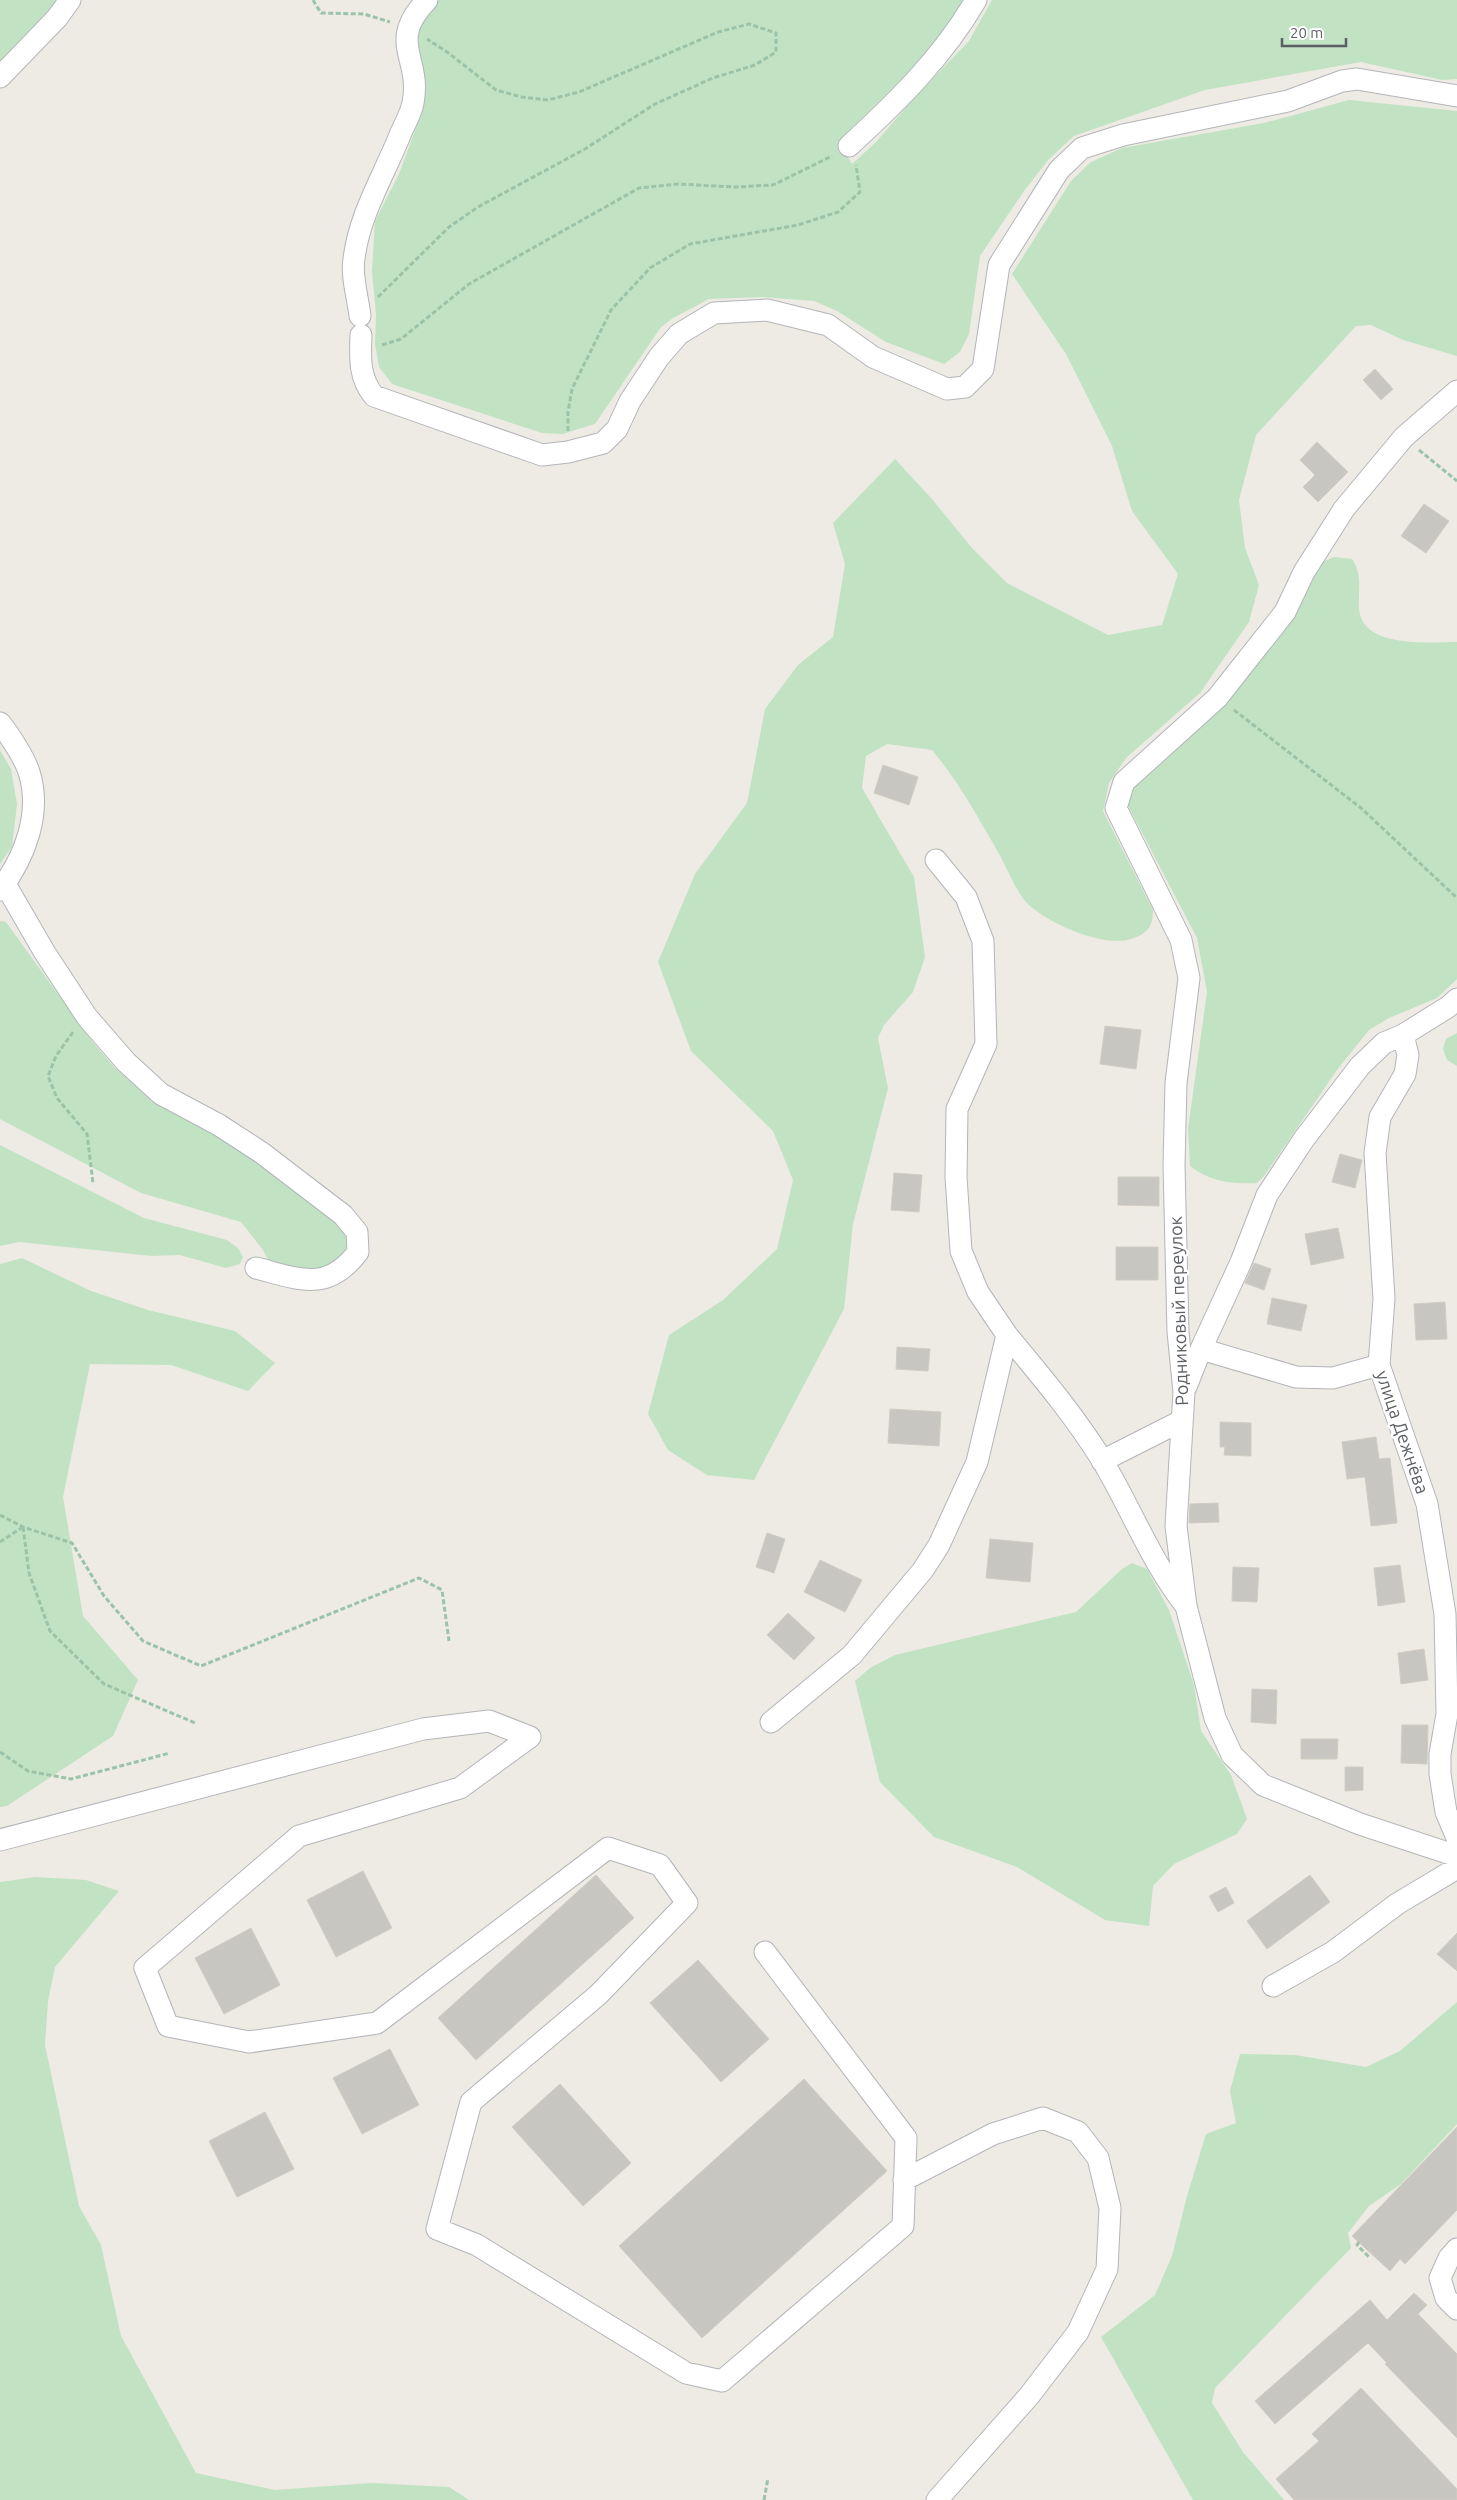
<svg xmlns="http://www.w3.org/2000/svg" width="1457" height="2500" font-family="Ubuntu,sans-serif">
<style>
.green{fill:#c1e3c3}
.building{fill:#c8c6c0;stroke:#d1cdc2}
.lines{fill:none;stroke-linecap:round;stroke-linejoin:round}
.minor-casing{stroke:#b3b5b9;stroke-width:23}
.path{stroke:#9bc3a9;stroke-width:3;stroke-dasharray:5 2.5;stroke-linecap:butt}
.minor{stroke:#fff;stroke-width:21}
.labels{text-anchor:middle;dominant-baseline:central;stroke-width:4.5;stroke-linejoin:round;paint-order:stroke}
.street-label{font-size:18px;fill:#5b5e63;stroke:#fff}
</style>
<rect width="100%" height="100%" fill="#edebe3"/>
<path class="green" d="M0,0H58L0,62Z
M439,0H963L945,31L910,71L838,142L852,164L876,142L914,98L969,41L992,0H1457V79L1442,80L1361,62L1205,90L1074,136L1049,159L1024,191L980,256L969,334L960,352L944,364L886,342L837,311L814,301L761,297L709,299L673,318L661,327L595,424L562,434L542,433L392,384L379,367L375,344L376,314L372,271L375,221L399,174L424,106L423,74L414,37L420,19Z
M1349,100L1457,111V356L1403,340L1371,325L1356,326L1256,435L1239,500L1245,548L1259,585L1249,622L1200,693L1126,758L1109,783L1103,811L1153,910C1153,927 1147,934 1131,939C1103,948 1046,923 1026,902C1016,891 1006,866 998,852C978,817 958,781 932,750L887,744L866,756L862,788L914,877L925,957L913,992L884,1025L878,1038L888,1088L853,1224L844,1309L754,1480L707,1475L668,1450L648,1414L669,1335L723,1300L777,1249L793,1180L773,1131L691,1051L658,962L695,874L747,803L765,709L798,665L833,637L845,564L833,523L895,459L931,498L972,548L1007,583L1108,635L1162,625L1178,574L1132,511L1112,446L1066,354L1012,274L1071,181L1091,162L1122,148L1264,123Z
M1334,557L1352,559C1363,575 1358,591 1359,608C1361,649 1429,642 1457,642V979L1437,998L1389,1018L1369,1030L1337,1070L1264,1176L1257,1183C1232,1184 1210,1182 1190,1166L1188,1129L1207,992L1197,938L1127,804L1132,788L1322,562Z
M0,750L11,769L17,804L12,847L0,864Z
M0,921L6,922L91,1040L114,1067L162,1107L212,1131L258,1161L338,1220L352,1237L341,1264L300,1273L270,1263L263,1250L241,1222L141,1193L0,1119Z
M1457,1033V1066L1447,1060L1443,1049L1446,1039Z
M0,1145L144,1218L227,1240L239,1249L243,1257L240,1264L226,1268L180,1255L152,1256L19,1242L0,1246Z
M22,1258L91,1291L148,1310L235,1331L275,1363L248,1391L171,1365L90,1364L63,1497L83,1616L138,1680L113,1736L7,1806L0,1807V1264Z
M1132,1563L1147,1569L1169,1610L1194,1685L1201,1731L1231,1775L1247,1819L1237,1834L1174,1864L1153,1886L1149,1926L1105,1920L1017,1867L934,1837L880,1782L855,1681L870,1668L895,1655L1076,1612L1122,1569Z
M36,1877L86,1880L119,1891L55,1967L48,2001L45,2045L79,2206L101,2245L121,2336L196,2473L275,2490L371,2483L449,2487L469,2500H0V1882Z
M1457,2002V2124L1401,2184L1369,2206L1348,2233L1351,2248L1215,2388L1212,2403L1243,2452L1284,2500H1193L1101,2337L1155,2295L1172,2256L1187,2196L1206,2134L1236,2123L1230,2091L1240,2054L1295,2055L1366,2067L1400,2051Z"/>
<path class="building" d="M1375,369L1393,389L1381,400L1363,380Z
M1317,442L1348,472L1318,502L1303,487L1315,475L1300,460Z
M1424,504L1449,521L1426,553L1401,536Z
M883,765L918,777L909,805L874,793Z
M1105,1026L1141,1030L1136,1069L1100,1064Z
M1340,1154L1362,1160L1355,1188L1332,1182Z
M894,1173L922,1175L919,1212L891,1210Z
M1118,1177H1159V1206L1118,1205Z
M1338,1228L1344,1258L1311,1265L1305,1234Z
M1116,1247H1158V1280H1116Z
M1254,1263L1271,1269L1264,1290L1245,1283Z
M1272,1298L1307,1305L1301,1331L1267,1324Z
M1445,1302L1447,1339L1416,1340L1414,1304Z
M897,1347L930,1349L928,1371L896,1369Z
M890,1409L941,1412L939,1446L888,1443Z
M1220,1422L1251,1423V1456L1224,1455L1225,1447H1220Z
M1376,1437L1379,1459L1390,1458L1397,1523L1371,1526L1365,1477L1347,1479L1342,1442Z
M1218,1503L1219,1522L1189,1523L1190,1504Z
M767,1533L785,1539L774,1573L756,1567Z
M990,1539L1033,1543L1030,1582L986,1578Z
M820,1560L862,1580L845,1612L804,1592Z
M1400,1565L1405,1602L1378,1606L1374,1568Z
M1233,1567L1259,1568L1257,1602L1232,1601Z
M788,1613L815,1638L794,1660L767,1635Z
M1424,1649L1428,1680L1401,1684L1398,1653Z
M1252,1689L1277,1690L1276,1724L1251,1722Z
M1402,1725H1428L1427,1764L1401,1763Z
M1301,1739H1338L1337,1759H1301Z
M1345,1767H1363V1790L1345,1791Z
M363,1871L392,1928L336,1957L307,1900Z
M596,1875L634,1918L476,2060L438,2018Z
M1310,1875L1330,1902L1267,1949L1247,1921Z
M1226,1887L1234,1903L1218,1912L1209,1896Z
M251,1928L280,1985L224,2014L195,1958Z
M1457,1933V1971L1437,1954Z
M698,1960L769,2039L721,2082L650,2003Z
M390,2049L419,2105L362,2134L333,2078Z
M804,2079L887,2171L702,2338L619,2246Z
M560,2084L631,2163L583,2206L512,2127Z
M265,2112L294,2169L237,2197L209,2141Z
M1457,2127V2210L1405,2264L1400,2259L1390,2271L1352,2236Z
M1414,2293L1427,2305L1418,2314L1457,2354V2438L1385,2364L1387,2363L1368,2343L1275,2424L1255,2401L1370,2300L1387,2320Z
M1361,2388L1457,2489V2500H1294L1276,2479L1319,2441L1312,2434Z"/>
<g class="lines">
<g class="minor-casing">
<path id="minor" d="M0,77L57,18L70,0
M849,146C897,102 943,57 976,0
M360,316C358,298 351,276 354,259C359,215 384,175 400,135C404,125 411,114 413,103C422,57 386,43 427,0
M361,335C360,358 359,378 374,396L542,455L568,452L603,443L617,429L630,401L659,357L679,334L714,313L767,310L828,325L873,357L947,389L965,387L983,369L999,265L1059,170L1082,148L1123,135L1288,101L1342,81L1357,79L1457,96
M1457,391L1404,437L1344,509L1304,572L1285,612L1217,698L1124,782L1116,808L1181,940L1189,978L1176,1083L1174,1165L1178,1332L1184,1392L1176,1526L1186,1606L1215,1718L1232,1755L1263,1785L1360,1824L1457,1856
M0,723C9,734 25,759 29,772C42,813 25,857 0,890
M5,884L45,953L87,1017L126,1062L161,1094L219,1125L262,1153L343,1215L357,1232L358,1252C327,1293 299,1279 256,1268
M1457,999L1448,1007L1403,1035L1408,1055L1405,1074L1380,1117L1375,1153L1384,1299L1379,1365L1427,1504L1445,1614L1447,1714L1440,1754V1774L1446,1812L1457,1838
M1007,1335C1041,1376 1074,1415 1102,1460C1131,1508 1151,1562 1186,1606
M1201,1349L1296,1377L1333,1378L1379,1365
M1186,1387L1201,1349L1241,1262L1267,1195L1304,1139L1360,1066L1384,1043L1403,1035
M1102,1461L1181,1421
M771,1722L852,1655L923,1570L939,1545L977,1462L1007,1335L978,1292L961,1251L956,1177L957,1109L986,1044L983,941L966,897L936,860
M0,1840L423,1729L489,1721L530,1737L460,1788L299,1836L145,1968L168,2026L249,2042L377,2023L608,1848L660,1865L687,1903L598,1995L471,2102L437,2229L477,2245L686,2373L722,2381L903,2226L906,2138L765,1952
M1273,1986L1333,1952L1397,1904L1457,1868
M904,2180L993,2134L1043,2118L1078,2132L1098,2158L1110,2208L1107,2269L1078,2332L1029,2396L937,2500
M1457,2249L1449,2258L1440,2278L1446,2298L1457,2309"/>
</g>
<path class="path" d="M313,0L321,13L364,14L390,22
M378,297L449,227L478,207L585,149L655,104L713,78L755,65L776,52V33L749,24L718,32L579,92L548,100L522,97L496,90L447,52L427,39
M382,345L401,339L469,284L639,188L678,184L734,187L773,185L832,156
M568,431V412L572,389L611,310L650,268L690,244L798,225L838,212L860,192L856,165
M1419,450L1457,481
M1234,710L1361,808L1457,898
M73,1032L56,1056L48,1076L57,1098L87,1134L93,1183
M0,1515L23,1527L72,1543L104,1596L143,1641L201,1666L419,1578L442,1590L449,1641
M23,1527L29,1573L50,1631L104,1684L195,1723
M0,1542L23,1527
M0,1752L28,1771L71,1779L170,1753
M1359,2242L1357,2245L1369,2257
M764,2500L768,2478"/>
<use href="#minor" class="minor"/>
</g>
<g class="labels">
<g class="street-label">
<text transform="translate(1178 1311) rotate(-92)">Родниковый переулок</text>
<text transform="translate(1403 1432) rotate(71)">улица Дежнёва</text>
</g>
</g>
<path d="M1282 38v8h64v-8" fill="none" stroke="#5b5e63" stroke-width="2.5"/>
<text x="1290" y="38" font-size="15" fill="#5b5e63" stroke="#ffffff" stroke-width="4" paint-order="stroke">20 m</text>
</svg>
